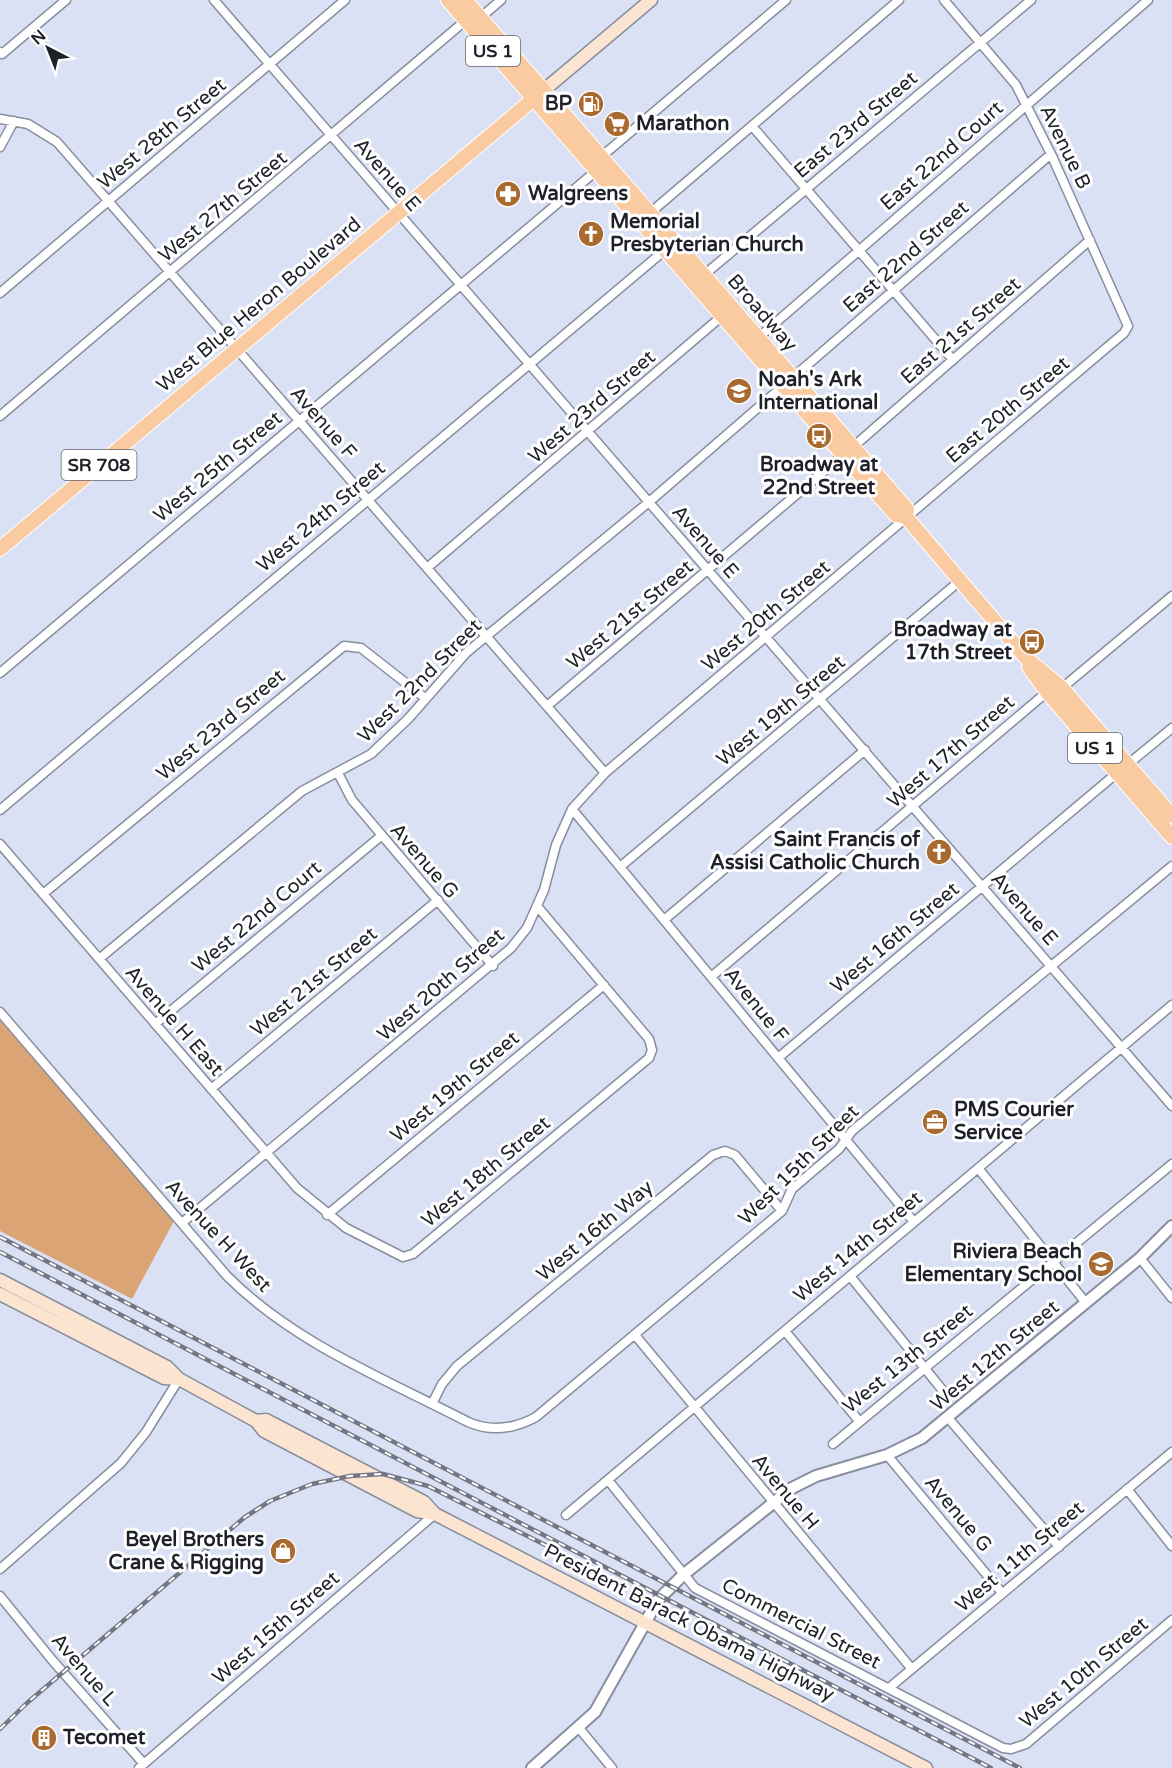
<svg xmlns="http://www.w3.org/2000/svg" width="1172" height="1768" font-family="'Varela Round',sans-serif">
<style>
.green{fill:#dba475}
.lines{fill:none;stroke-linecap:round;stroke-linejoin:round}
.minor-casing{stroke:#888e9f;stroke-width:11}
.tertiary-casing{stroke:#888e9f;stroke-width:14}
.secondary-casing{stroke:#888e9f;stroke-width:15}
.primary-casing{stroke:#fff;stroke-width:16}
.minor{stroke:#fff;stroke-width:8}
.tertiary{stroke:#fff;stroke-width:10}
.secondary{stroke:#fce5d0;stroke-width:12}
.primary{stroke:#facba1;stroke-width:14}
.rail-casing{stroke:#737683;stroke-width:4.5}
.rail{stroke:#fff;stroke-width:2;stroke-dasharray:7;stroke-linecap:butt}
.labels{text-anchor:middle;dominant-baseline:central;stroke-width:6;stroke-linejoin:round;paint-order:stroke}
.shield{fill:#fff;stroke:#626468;stroke-width:1.5}
.shield-label{font-size:18px;font-weight:bold;fill:#1f2128}
.poi-label{font-size:20px;font-weight:bold;fill:#1f2128;stroke:#fff;text-anchor:start}
.street-label{font-size:20px;fill:#1f2128;stroke:#fff}
</style>
<rect width="100%" height="100%" fill="#dbe1f5"/>
<path class="green" d="M0,1020L174,1221L132,1299L0,1231Z"/>
<g class="lines">
<g class="minor-casing">
<path id="minor" d="M214,0L1172,1106
M480,18L501,0
M0,52L2,54L66,0
M0,119L28,124L57,142L605,773
M752,126L953,360
M0,147L14,121
M601,157L786,0
M650,213L899,0
M704,275L1031,0
M0,293L345,0
M758,338L1148,0
M0,416L466,20
M853,447L1090,240
M427,568L722,316
M0,673L596,171
M1062,688L1172,596
M547,706L843,455
M1127,765L1172,728
M338,773L352,800L493,966
M572,809L914,1222
M0,810L665,250
M0,844L297,1188L346,1228L403,1257L413,1254L649,1058L652,1050L649,1039L537,906
M620,867L962,579
M43,894L344,646L361,648L425,698
M664,920L865,750
M99,959L302,791L371,754L408,719L466,653L649,502L1051,154
M711,977L1047,692
M0,1012L227,1276C294,1343 385,1379 468,1422C491,1432 514,1429 536,1417L782,1211L792,1189L839,1149L852,1131L1172,866
M155,1024L381,836
M778,1058L1117,773
M211,1089L438,900
M978,1168L1086,1303
M327,1215L604,985
M182,1223L511,948L527,928L544,890L556,845L572,809L605,773L1124,333L1128,326L1051,154L1016,85L944,0
M1140,1258L1172,1298
M850,1276L944,1392
M785,1331L859,1421
M635,1335L911,1668
M432,1404L442,1384L457,1366L713,1155L725,1151L735,1155L782,1211
M949,1419L1059,1547
M833,1444L1172,1164
M887,1455L1002,1593
M608,1480L695,1588L1003,1748L1011,1749L1026,1744L1172,1620
M1127,1489L1172,1546
M566,1515L1172,1005
M0,1569L121,1463L146,1432L179,1379
M0,1596L53,1661L144,1764
M889,1688L1172,1452
M579,1728L612,1768
M139,1768L435,1514"/>
</g>
<g class="tertiary-casing">
<path id="tertiary" d="M532,1768L595,1712L658,1600L683,1575L792,1488L816,1476L887,1455L922,1438L1140,1258L1172,1226"/>
</g>
<g class="secondary-casing">
<path id="secondary" d="M543,91L651,0
M0,1280L167,1367L179,1379L256,1421L264,1431L417,1511L435,1514
M0,1294L164,1378L179,1379
M256,1421L266,1420L424,1502L435,1514L926,1768"/>
</g>
<g class="primary-casing">
<path id="primary" d="M448,0L843,455L896,515L906,517
M465,0L907,509L906,517L1027,659L1062,688L1172,816
M0,549L543,91
M1029,667L1047,692L1172,837"/>
</g>
<use href="#minor" class="minor"/>
<use href="#tertiary" class="tertiary"/>
<use href="#secondary" class="secondary"/>
<use href="#primary" class="primary"/>
<g class="rail-casing">
<path id="rail" d="M0,1237L1020,1768
M0,1252L991,1768
M0,1729L27,1703L245,1517L270,1501L312,1484L350,1476L383,1474L428,1486L567,1556"/>
</g>
<use href="#rail" class="rail"/>
</g>
<defs>
<g id="fuel-disc" transform="scale(1.35)"><circle r="9.5" fill="#a86a2f" stroke="#fff"/><path d="M-5.5-6h7V0h2V4h1.3V-2.5L3-4.5l.8-.8L6-3V5H2.5V1h-1V6h-7ZM-4.2-4.7v3.2H.2V-4.7Z" fill="#fff"/></g>
<g id="supermarket-disc" transform="scale(1.35)"><circle r="9.5" fill="#a86a2f" stroke="#fff"/><path d="M-6-5.5h2.5l.6 2H6L4.5 2H-2.5L-4.4-4H-6ZM-1.5 3.2a1.3 1.3 0 1 0 .1 0ZM3 3.2a1.3 1.3 0 1 0 .1 0Z" fill="#fff"/></g>
<g id="pharmacy-disc" transform="scale(1.35)"><circle r="9.5" fill="#a86a2f" stroke="#fff"/><path d="M-2-6h4v4h4v4h-4v4h-4v-4h-4v-4h4Z" fill="#fff"/></g>
<g id="church-disc" transform="scale(1.35)"><circle r="9.5" fill="#a86a2f" stroke="#fff"/><path d="M-1.2-6h2.4v3.5h3.3v2.4h-3.3V6h-2.4V-.1h-3.3v-2.4h3.3Z" fill="#fff"/></g>
<g id="school-disc" transform="scale(1.35)"><circle r="9.5" fill="#a86a2f" stroke="#fff"/><path d="M0-5L7-2L0 1L-7-2ZM-4 1L0 2.5L4 1V4Q0 6-4 4Z" fill="#fff"/></g>
<g id="bus-disc" transform="scale(1.35)"><circle r="9.5" fill="#a86a2f" stroke="#fff"/><path d="M-5-6H5V4H4V6H2V4H-2V6H-4V4H-5ZM-3.5-4V0h7V-4ZM-3.5 1.2v1.5H-2V1.2ZM2 1.2v1.5H3.5V1.2Z" fill="#fff"/></g>
<g id="office-disc" transform="scale(1.35)"><circle r="9.5" fill="#a86a2f" stroke="#fff"/><path d="M-6-3h4V-5.5h4V-3h4V5H-6ZM-1-4.5V-3h2v-1.5ZM-6 0V1H6V0Z" fill="#fff"/></g>
<g id="shop-disc" transform="scale(1.35)"><circle r="9.5" fill="#a86a2f" stroke="#fff"/><path d="M-5-2.5h2.3a2.7 3.5 0 0 1 5.4 0H5L5.5 6h-11ZM-1.5-2.5h3a1.5 2.3 0 0 0-3 0Z" fill="#fff"/></g>
<g id="building-disc" transform="scale(1.35)"><circle r="9.5" fill="#a86a2f" stroke="#fff"/><path d="M-4-6H4V6H1V3H-1V6H-4ZM-2.5-4.3h1.7v1.8h-1.7ZM.8-4.3h1.7v1.8H.8ZM-2.5-1h1.7V.8h-1.7ZM.8-1h1.7V.8H.8Z" fill="#fff"/></g>
</defs>
<g fill-rule="evenodd">
<use href="#fuel-disc" x="591" y="104"/>
<use href="#supermarket-disc" x="617" y="124"/>
<use href="#pharmacy-disc" x="508" y="194"/>
<use href="#church-disc" x="591" y="234"/>
<use href="#school-disc" x="739" y="391"/>
<use href="#bus-disc" x="819" y="436"/>
<use href="#bus-disc" x="1032" y="642"/>
<use href="#church-disc" x="939" y="852"/>
<use href="#office-disc" x="935" y="1122"/>
<use href="#school-disc" x="1101" y="1264"/>
<use href="#shop-disc" x="283" y="1551"/>
<use href="#building-disc" x="44" y="1738"/>
</g>
<g class="labels">
<g class="shield">
<rect x="466" y="36" width="54" height="30" rx="4.5"/>
<rect x="61.5" y="450" width="75" height="30" rx="4.5"/>
<rect x="1068" y="733" width="54" height="30" rx="4.5"/>
</g>
<g class="shield-label">
<text x="493" y="51">US 1</text>
<text x="99" y="465">SR 708</text>
<text x="1095" y="748">US 1</text>
</g>
<g class="poi-label">
<text x="572" y="104" text-anchor="end">BP</text>
<text x="636" y="124">Marathon</text>
<text x="528" y="194">Walgreens</text>
<text x="610" y="222">Memorial<tspan x="610" dy="23">Presbyterian Church</tspan></text>
<text x="758" y="380">Noah's Ark<tspan x="758" dy="23">International</tspan></text>
<text x="819" y="465" text-anchor="middle">Broadway at<tspan x="819" dy="23">22nd Street</tspan></text>
<text x="1012" y="630" text-anchor="end">Broadway at<tspan x="1012" dy="23">17th Street</tspan></text>
<text x="920" y="840" text-anchor="end">Saint Francis of<tspan x="920" dy="23">Assisi Catholic Church</tspan></text>
<text x="954" y="1110">PMS Courier<tspan x="954" dy="23">Service</tspan></text>
<text x="1082" y="1252" text-anchor="end">Riviera Beach<tspan x="1082" dy="23">Elementary School</tspan></text>
<text x="264" y="1540" text-anchor="end">Beyel Brothers<tspan x="264" dy="23">Crane &amp; Rigging</tspan></text>
<text x="63" y="1738">Tecomet</text>
</g>
<g class="street-label">
<text transform="translate(856 125) rotate(-40)">East 23rd Street</text>
<text transform="translate(162 134) rotate(-40)">West 28th Street</text>
<text transform="translate(1065 147) rotate(64)">Avenue B</text>
<text transform="translate(942 156) rotate(-41)">East 22nd Court</text>
<text transform="translate(387 175) rotate(49)">Avenue E</text>
<text transform="translate(223 207) rotate(-40)">West 27th Street</text>
<text transform="translate(906 257) rotate(-41)">East 22nd Street</text>
<text transform="translate(259 305) rotate(-40)">West Blue Heron Boulevard</text>
<text transform="translate(762 313) rotate(49)">Broadway</text>
<text transform="translate(961 331) rotate(-41)">East 21st Street</text>
<text transform="translate(592 407) rotate(-41)">West 23rd Street</text>
<text transform="translate(1008 410) rotate(-40)">East 20th Street</text>
<text transform="translate(323 423) rotate(49)">Avenue F</text>
<text transform="translate(218 467) rotate(-40)">West 25th Street</text>
<text transform="translate(321 517) rotate(-40)">West 24th Street</text>
<text transform="translate(705 542) rotate(49)">Avenue E</text>
<text transform="translate(630 615) rotate(-40)">West 21st Street</text>
<text transform="translate(766 616) rotate(-40)">West 20th Street</text>
<text transform="translate(420 681) rotate(-45)">West 22nd Street</text>
<text transform="translate(781 711) rotate(-40)">West 19th Street</text>
<text transform="translate(221 725) rotate(-40)">West 23rd Street</text>
<text transform="translate(951 752) rotate(-41)">West 17th Street</text>
<text transform="translate(424 861) rotate(49)">Avenue G</text>
<text transform="translate(1024 909) rotate(49)">Avenue E</text>
<text transform="translate(257 917) rotate(-40)">West 22nd Court</text>
<text transform="translate(895 938) rotate(-40)">West 16th Street</text>
<text transform="translate(314 982) rotate(-40)">West 21st Street</text>
<text transform="translate(441 985) rotate(-41)">West 20th Street</text>
<text transform="translate(756 1005) rotate(51)">Avenue F</text>
<text transform="translate(174 1021) rotate(49)">Avenue H East</text>
<text transform="translate(455 1087) rotate(-40)">West 19th Street</text>
<text transform="translate(799 1165) rotate(-45)">West 15th Street</text>
<text transform="translate(486 1172) rotate(-40)">West 18th Street</text>
<text transform="translate(595 1231) rotate(-40)">West 16th Way</text>
<text transform="translate(218 1236) rotate(47)">Avenue H West</text>
<text transform="translate(858 1247) rotate(-40)">West 14th Street</text>
<text transform="translate(995 1356) rotate(-40)">West 12th Street</text>
<text transform="translate(908 1359) rotate(-39)">West 13th Street</text>
<text transform="translate(785 1492) rotate(50)">Avenue H</text>
<text transform="translate(958 1514) rotate(50)">Avenue G</text>
<text transform="translate(1020 1557) rotate(-40)">West 11th Street</text>
<text transform="translate(689 1623) rotate(27)">President Barack Obama Highway</text>
<text transform="translate(801 1624) rotate(27)">Commercial Street</text>
<text transform="translate(276 1628) rotate(-41)">West 15th Street</text>
<text transform="translate(84 1670) rotate(49)">Avenue L</text>
<text transform="translate(1084 1673) rotate(-40)">West 10th Street</text>
</g>
</g>
<g transform="translate(48 48) rotate(318)" stroke="#ffffff" stroke-width="4.5" paint-order="stroke">
<path d="M0-4.5L10 22L0 15L-10 22Z" fill="#1f2128"/>
<text y="-9" font-size="16" font-weight="bold" text-anchor="middle" fill="#1f2128">N</text>
</g>
</svg>
